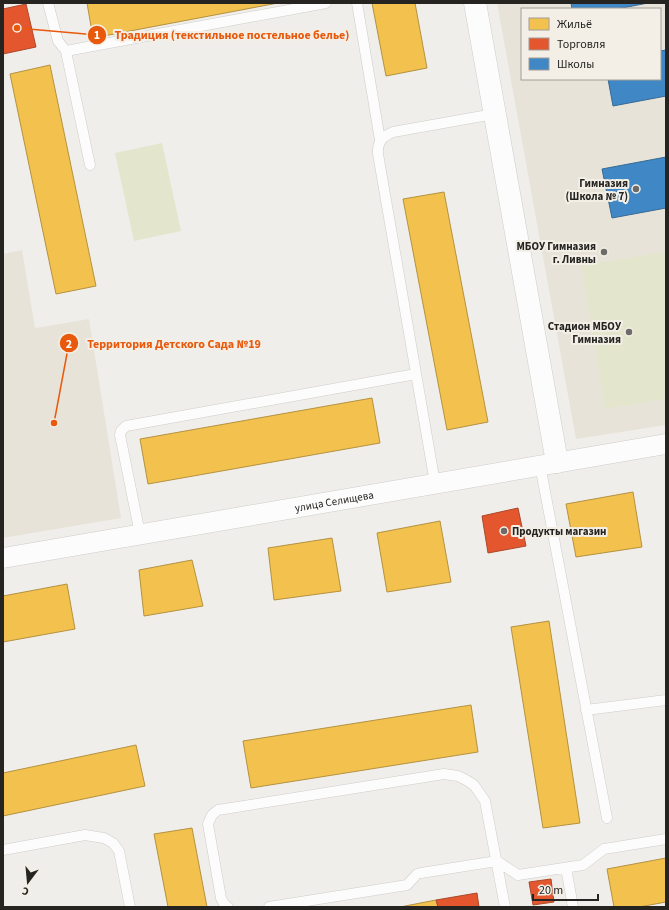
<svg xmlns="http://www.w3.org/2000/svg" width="669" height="910" font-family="'Source Sans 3',sans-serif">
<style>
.built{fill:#e8e3d9;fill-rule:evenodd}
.green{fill:#e3e6cd}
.homes{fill:#f2c14e;stroke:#b49240}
.shops{fill:#e4572e;stroke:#ab482a}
.schools{fill:#3f88c5;stroke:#376a94}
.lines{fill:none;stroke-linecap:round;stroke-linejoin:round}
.lane-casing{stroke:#ceccc9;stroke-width:11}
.street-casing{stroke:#ceccc9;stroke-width:21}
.secondary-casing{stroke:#ceccc9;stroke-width:23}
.lane{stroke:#fdfcfc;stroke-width:10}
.street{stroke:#fdfcfc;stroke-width:20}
.secondary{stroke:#fdfcfc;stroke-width:22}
.poi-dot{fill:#6c6b67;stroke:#f3efe7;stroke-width:1.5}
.labels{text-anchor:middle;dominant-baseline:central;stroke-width:4;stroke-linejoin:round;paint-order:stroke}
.poi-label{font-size:11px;font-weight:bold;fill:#252421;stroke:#f3efe7;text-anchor:end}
.street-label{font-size:11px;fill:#252421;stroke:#f3efe7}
.leader{fill:none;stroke:#e8590c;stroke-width:1.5}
.callout-dot{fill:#e8590c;stroke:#f3efe7;stroke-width:1.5}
.mark-label{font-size:12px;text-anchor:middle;font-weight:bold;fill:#fff}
.callout-label{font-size:12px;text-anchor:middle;font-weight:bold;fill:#e8590c;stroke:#f3efe7;stroke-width:4;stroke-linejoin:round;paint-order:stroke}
</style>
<rect width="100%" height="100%" fill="#f0eeea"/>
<path class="built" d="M497,3H666V425L576,439ZM522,9H660V79H522Z
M22,250L35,328L89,319L121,518L3,538V254Z"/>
<path class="green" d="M162,143L181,231L134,241L115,153Z
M666,252V399L605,409L581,265Z"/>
<path class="homes" d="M87,3H278L93,38Z
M372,3H415L427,68L386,76Z
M50,65L96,286L56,294L10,74Z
M444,192L488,422L447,430L403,199Z
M372,398L380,443L148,484L140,439Z
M633,492L642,547L576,557L566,504Z
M440,521L451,582L387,592L377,533Z
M332,538L341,591L274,600L268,548Z
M192,560L203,606L144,616L139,570Z
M67,584L75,629L3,642V596Z
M549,621L580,823L543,828L511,627Z
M471,705L478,752L251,788L243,741Z
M136,745L145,786L3,816V773Z
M192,828L207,907H168L154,834Z
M666,858V902L639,907H614L607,869Z
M436,900L438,907H400Z"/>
<path class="shops" d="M26,4L36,47L3,54V9Z
M518,508L526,546L488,553L482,516Z
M551,879L554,902L533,905L529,882Z
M477,893L479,907H438L436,900Z"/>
<path class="schools" d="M571,3H648L617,9H572Z
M666,50V96L613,106L608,79H660V51Z
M666,157V208L612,218L602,169Z"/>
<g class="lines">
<g class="lane-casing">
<path id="lane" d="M48,3L58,41L66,51L68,61L90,165
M357,3L380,140
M66,51L326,3
M540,465L607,818
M435,483L378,154C377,142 382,137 393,132L494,114
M140,534L120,435L121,431L126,426L416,374
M586,710L666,700
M3,850L85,835L104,838L113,843L119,851L130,907
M566,868L573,907
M228,907L224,904L221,898L208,824L212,815L218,810L444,774L458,776L466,780L474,785L485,801L505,907
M269,907L407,885L417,874L421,873L497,861L518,875L583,865L604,849L666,839"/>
</g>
<g class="street-casing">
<g id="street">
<path id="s1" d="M3,558L666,444"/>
</g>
</g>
<g class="secondary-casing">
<path id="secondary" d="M475,3L557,462"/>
</g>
<use href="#lane" class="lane"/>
<use href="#street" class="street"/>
<use href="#secondary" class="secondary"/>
</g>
<g class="poi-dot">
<circle cx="636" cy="189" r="4"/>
<circle cx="604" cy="252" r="4"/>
<circle cx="629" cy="332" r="4"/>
<circle cx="504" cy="531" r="4"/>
</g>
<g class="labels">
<g class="poi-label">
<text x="628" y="183">Гимназия<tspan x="628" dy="13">(Школа № 7)</tspan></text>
<text x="596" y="246">МБОУ Гимназия<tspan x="596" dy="13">г. Ливны</tspan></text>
<text x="621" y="326">Стадион МБОУ<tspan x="621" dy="13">Гимназия</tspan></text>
<text x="512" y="531" text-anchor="start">Продукты магазин</text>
</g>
<g class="street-label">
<text stroke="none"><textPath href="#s1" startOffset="336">улица Селищева</textPath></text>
</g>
</g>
<path class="leader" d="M17 28L97 35M54 423L69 343"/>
<g class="callout-dot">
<circle cx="17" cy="28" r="4"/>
<circle cx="54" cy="423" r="4"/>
<circle cx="97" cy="35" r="10"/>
<circle cx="69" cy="343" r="10"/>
</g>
<g class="mark-label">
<text x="97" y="39">1</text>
<text x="69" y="348">2</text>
</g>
<g class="callout-label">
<text x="232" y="39">Традиция (текстильное постельное белье)</text>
<text x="174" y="348">Территория Детского Сада №19</text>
</g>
<rect width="669" height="910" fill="none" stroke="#252421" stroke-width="8"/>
<rect x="521" y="8" width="140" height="72" fill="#f3efe7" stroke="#a19e98"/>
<rect x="529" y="18" width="20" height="12" fill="#f2c14e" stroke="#a19e98"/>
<text x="557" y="28" font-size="12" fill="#252421">Жильё</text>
<rect x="529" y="38" width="20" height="12" fill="#e4572e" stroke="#a19e98"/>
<text x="557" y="48" font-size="12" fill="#252421">Торговля</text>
<rect x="529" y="58" width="20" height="12" fill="#3f88c5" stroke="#a19e98"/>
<text x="557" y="68" font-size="12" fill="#252421">Школы</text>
<g transform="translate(28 882) rotate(196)" stroke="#f3efe7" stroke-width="3" paint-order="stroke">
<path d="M0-3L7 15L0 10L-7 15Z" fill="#252421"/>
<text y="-6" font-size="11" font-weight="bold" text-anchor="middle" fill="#252421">С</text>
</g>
<path d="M533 894v6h65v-6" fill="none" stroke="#252421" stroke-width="2"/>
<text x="539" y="894" font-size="12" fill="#252421" stroke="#f3efe7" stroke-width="3" paint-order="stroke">20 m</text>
</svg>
